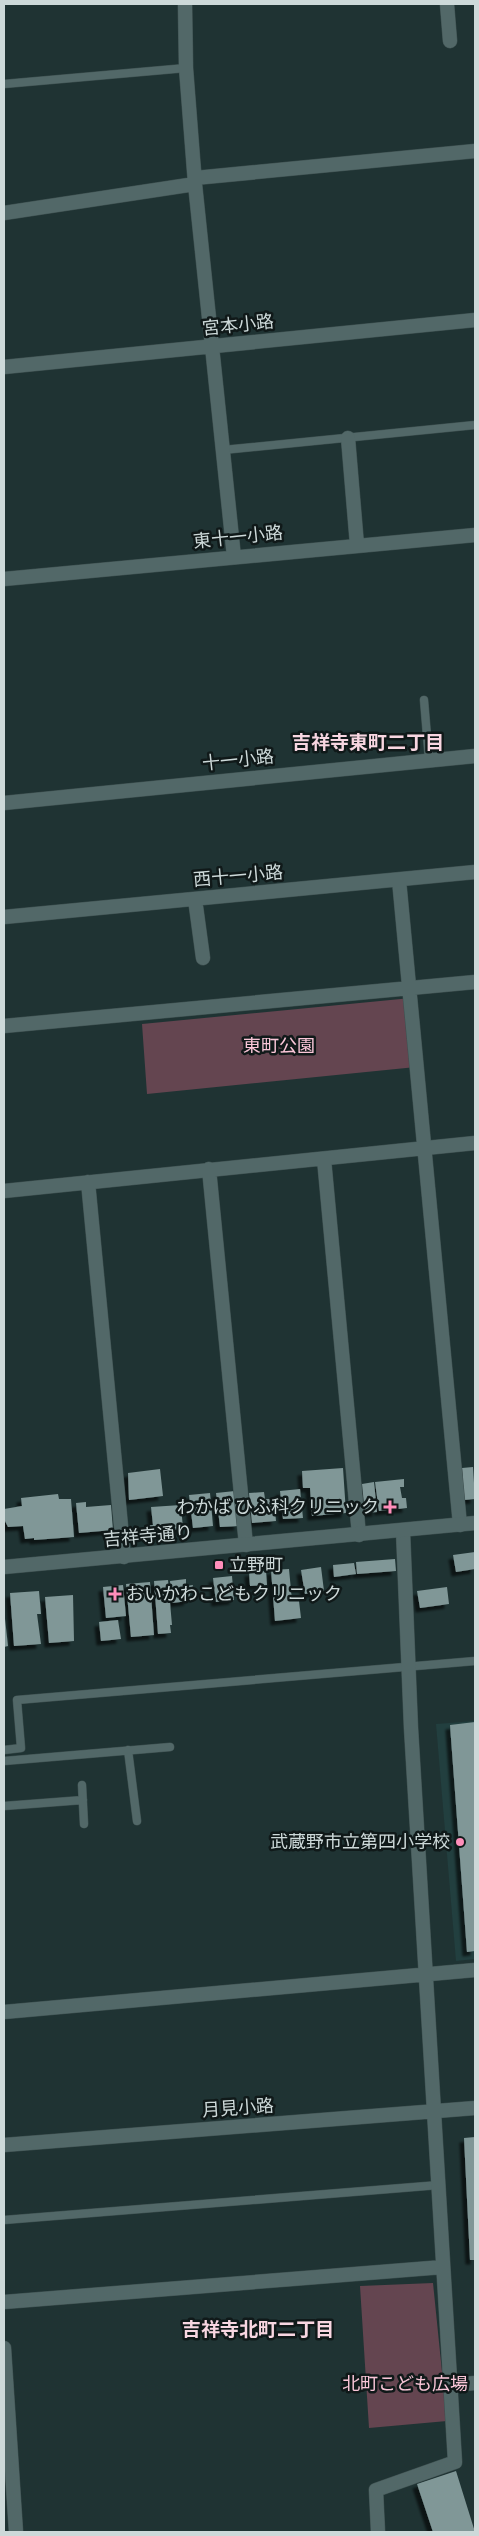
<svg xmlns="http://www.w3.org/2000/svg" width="479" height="2536" font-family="Signika,'Noto Sans JP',sans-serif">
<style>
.built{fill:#223f3f}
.green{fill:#644550}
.building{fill:#809797;filter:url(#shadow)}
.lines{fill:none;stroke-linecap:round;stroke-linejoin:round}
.service-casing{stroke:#3e5050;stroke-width:9}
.minor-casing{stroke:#3e5050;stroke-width:15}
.tertiary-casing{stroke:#3e5050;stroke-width:15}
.secondary-casing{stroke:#3e5050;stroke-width:15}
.service{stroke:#526868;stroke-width:8}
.minor{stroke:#526868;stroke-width:14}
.tertiary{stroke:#526868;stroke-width:14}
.secondary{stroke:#526868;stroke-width:14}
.poi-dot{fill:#ff8eba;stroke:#101919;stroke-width:2}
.labels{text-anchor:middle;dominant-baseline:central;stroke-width:5;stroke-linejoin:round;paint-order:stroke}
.street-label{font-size:18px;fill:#cdd9d9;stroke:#101919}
.park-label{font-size:18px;fill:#fac6d8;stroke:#101919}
.poi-label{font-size:18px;fill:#cdd9d9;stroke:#101919;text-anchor:end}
.neighbourhood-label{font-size:19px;font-weight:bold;fill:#f8d6e1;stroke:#101919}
</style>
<defs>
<filter id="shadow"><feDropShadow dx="-4.5" dy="4.5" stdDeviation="1" flood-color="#0009"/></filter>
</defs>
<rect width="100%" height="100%" fill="#1f3333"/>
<path class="built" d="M475,1721V1959L456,1961L436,1724Z"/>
<path class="green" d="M411,998L416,1067L147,1094L142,1024Z
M433,2283L447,2421L369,2428L360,2286Z"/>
<path class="building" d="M473,1467L475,1499L464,1500L462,1468Z
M343,1468L346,1513L312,1516L310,1488H303L302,1471Z
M160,1469L163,1496L129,1500L128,1473Z
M404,1479V1487H400L402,1498H406L407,1508L379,1511L375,1482Z
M374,1482L377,1512L365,1513L362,1484Z
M300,1489L303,1518L283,1519L280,1491Z
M235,1491L239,1526L220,1527L216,1493Z
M264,1492L265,1499H274L276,1521L252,1523L249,1493Z
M210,1493L213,1526L193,1528L189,1495Z
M58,1494L59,1499H71L74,1537L34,1540V1538L25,1539L23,1526L8,1527L4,1519V1509L22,1506L21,1498Z
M86,1502V1507L111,1505L113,1530L79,1533L76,1503Z
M181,1505L183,1529L147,1532L146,1526L153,1525L151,1507Z
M475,1552V1569L456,1572L453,1555Z
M395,1559L396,1571L357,1574L356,1562Z
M354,1563L356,1574L334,1577L333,1565Z
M321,1567L324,1591L305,1594L301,1570Z
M289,1569L292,1601H299L301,1618L275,1621L271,1570Z
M266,1571L267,1585L250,1586L249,1572Z
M232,1576L234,1600L216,1602L213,1578Z
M186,1579V1586L193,1585L188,1601L172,1603L170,1581Z
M168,1580L172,1625H170L171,1633L158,1634L154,1581Z
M150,1582L154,1635L131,1637L126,1584Z
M123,1585L126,1616L106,1618L103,1587Z
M447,1587L449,1604L420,1608L417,1591Z
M39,1591L41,1614H37L41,1644L14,1646L10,1593Z
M73,1595L74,1641L49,1643L45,1597Z
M4,1610L8,1646L4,1647Z
M118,1620L121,1639L101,1641L99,1622Z
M475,1722V1951L467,1952L450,1725Z
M475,2137V2260H470L464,2138Z
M456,2471L475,2532H433L417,2484Z"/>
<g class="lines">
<g class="service-casing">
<path id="service" d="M4,84L186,68
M223,450L475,425
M424,700L429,760
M4,1750L21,1748L17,1700L475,1661
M128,1750L137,1821
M4,1761L170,1747
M82,1785L84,1824
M4,1806L83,1800
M4,2220L439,2185"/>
</g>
<g class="minor-casing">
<path id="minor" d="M185,4L186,68L195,184L234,557
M447,4L450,41
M195,178L475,151
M4,213L195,184
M4,367L475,320
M348,438L357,545
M4,579L475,535
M4,803L475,756
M399,880L460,1525
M195,899L203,958
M4,917L475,872
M4,1026L475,982
M324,1159L359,1535
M209,1169L246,1545
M88,1182L124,1557
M4,1191L475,1143
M4,2012L475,1970
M4,2145L475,2108
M4,2302L443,2267
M452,2385L475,2383
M378,2532L376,2490L455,2462L411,1728L403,1531"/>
</g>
<g class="tertiary-casing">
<path id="tertiary" d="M4,2348L16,2532"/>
</g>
<g class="secondary-casing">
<path id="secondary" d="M4,1567L475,1523"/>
</g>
<use href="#service" class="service"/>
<use href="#minor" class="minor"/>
<use href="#tertiary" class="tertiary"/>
<use href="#secondary" class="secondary"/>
</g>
<g class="poi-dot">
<path d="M387.5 1499.5h5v5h5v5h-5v5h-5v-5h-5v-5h5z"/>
<rect x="214" y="1560" width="10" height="10" rx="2.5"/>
<path d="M112.5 1586.5h5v5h5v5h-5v5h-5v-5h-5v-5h5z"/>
<circle cx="460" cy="1842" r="5"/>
</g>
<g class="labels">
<g class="street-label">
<text transform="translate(238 325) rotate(-6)">宮本小路</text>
<text transform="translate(238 537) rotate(-6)">東十一小路</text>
<text transform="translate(238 760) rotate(-6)">十一小路</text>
<text transform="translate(238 876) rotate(-5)">西十一小路</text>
<text transform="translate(148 1536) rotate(-5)">吉祥寺通り</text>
<text transform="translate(238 2108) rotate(-4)">月見小路</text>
</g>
<g class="park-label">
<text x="279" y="1046">東町公園</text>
<text x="405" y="2384">北町こども広場</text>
</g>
<g class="poi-label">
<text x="379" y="1507">わかば ひふ科クリニック</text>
<text x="229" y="1565" text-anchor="start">立野町</text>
<text x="126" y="1594" text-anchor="start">おいかわこどもクリニック</text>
<text x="450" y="1842">武蔵野市立第四小学校</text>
</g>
<g class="neighbourhood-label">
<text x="368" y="743">吉祥寺東町二丁目</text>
<text x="258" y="2330">吉祥寺北町二丁目</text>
</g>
</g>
<rect width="479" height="2536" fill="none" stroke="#cdd9d9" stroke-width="10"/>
</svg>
